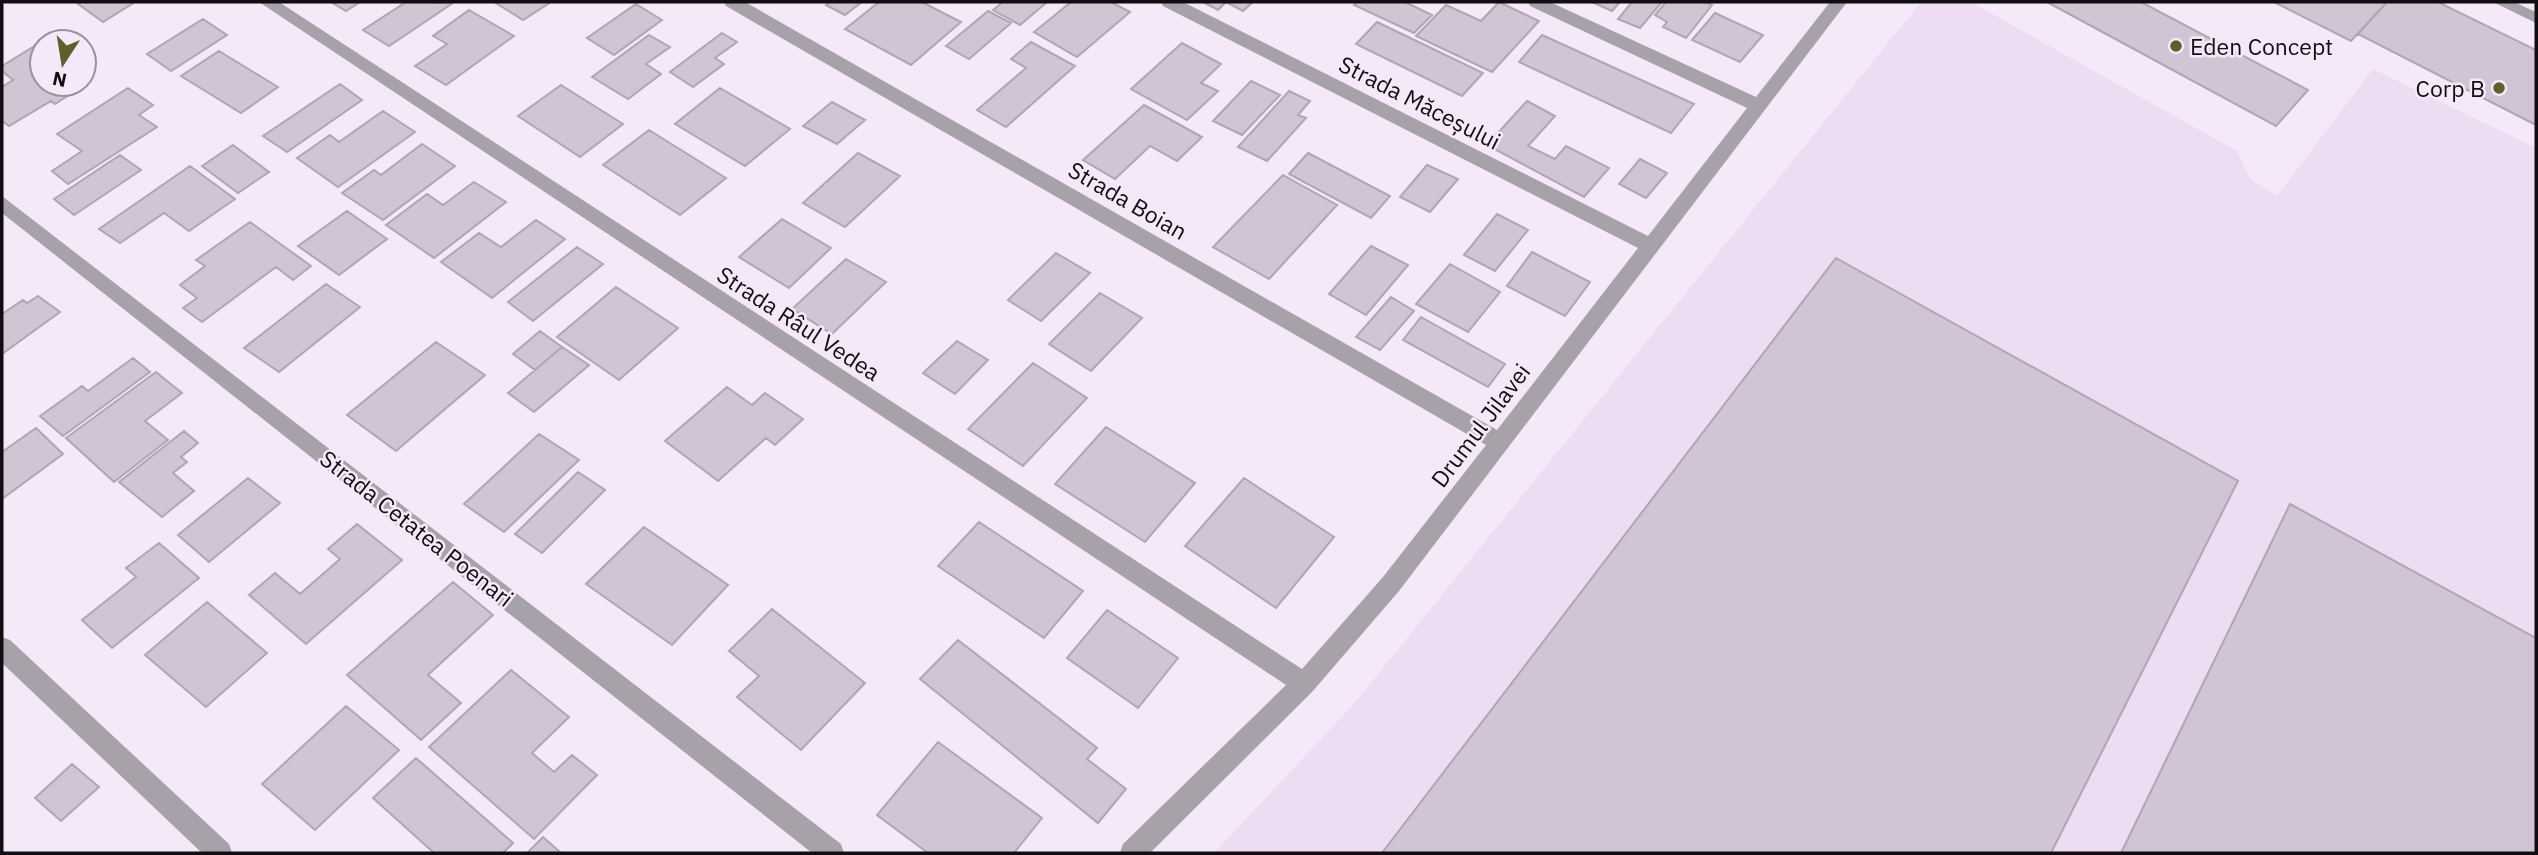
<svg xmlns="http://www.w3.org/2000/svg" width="2538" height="855" font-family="'IBM Plex Sans',sans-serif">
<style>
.built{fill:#eedcf3}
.building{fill:#d1c4d4;stroke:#b1a4b4;stroke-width:2}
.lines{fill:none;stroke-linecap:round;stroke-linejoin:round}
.lane{fill:#a7a2a9;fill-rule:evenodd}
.street{fill:#a7a2a9;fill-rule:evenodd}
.poi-dot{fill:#5e5f2c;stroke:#f5e8f9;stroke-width:2.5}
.labels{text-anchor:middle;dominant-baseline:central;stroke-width:5;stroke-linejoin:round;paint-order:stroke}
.poi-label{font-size:23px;fill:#110d13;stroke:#f5e8f9;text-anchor:start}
.street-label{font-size:23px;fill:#110d13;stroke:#f5e8f9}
</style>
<rect width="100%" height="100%" fill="#f5e8f9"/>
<path class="built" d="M1921,2H1971L2237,151L2250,179L2277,196L2373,69L2536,148V853H1214L1353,705Z"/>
<path class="building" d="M82,2H135L103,22L78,4Z
M331,2H360L346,11Z
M406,2L453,3L389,46L363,30Z
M494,2H551L523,20Z
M830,2H862L845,15L826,5Z
M879,2H922L961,22L911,65L845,29Z
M1003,2H1045L1046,3L1020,25L993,10Z
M1071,2H1111L1130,12L1077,57L1034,32Z
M1203,2H1253L1243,11L1226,2L1218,10Z
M1357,2H1405L1432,15L1414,33L1354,5Z
M1499,2L1539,21L1492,72L1416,36L1446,5L1481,21Z
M1592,2H1620L1612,11Z
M1632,2H1662L1640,28L1618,19Z
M1666,2H1704L1712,5L1686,38L1663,27L1667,22L1655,15Z
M2047,2H2141L2308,90L2276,126Z
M2274,2H2387L2351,41Z
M2387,2H2438L2536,50V125L2358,34Z
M636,4L662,20L614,55L587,38Z
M469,10L514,36L446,85L415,66L447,44L433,36Z
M988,11L1011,23L969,59L946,46Z
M1715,13L1763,35L1740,62L1692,40Z
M203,19L227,35L171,71L147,54Z
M1377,22L1483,73L1462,96L1356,44Z
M59,31L76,42H42V84H84V79L89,82L55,104L51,101L9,126L2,121V87L13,80L2,71V66Z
M722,33L737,42L715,58L724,64L693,87L670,72Z
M649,35L670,47L646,64L661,74L628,99L592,77Z
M1542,35L1694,104L1671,133L1519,62Z
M1031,42L1075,66L1006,127L977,110L1026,68L1011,59Z
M1182,43L1221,64L1201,83L1218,91L1187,120L1131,89Z
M219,51L278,87L241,113L181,76Z
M1251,81L1280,95L1242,135L1213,121Z
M340,84L362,100L287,152L263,136Z
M561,85L623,124L580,157L518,116Z
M128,88L153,105L139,115L157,127L68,184L52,171L82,151L57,134Z
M720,88L790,129L745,166L675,124Z
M1289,91L1310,101L1298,115L1306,118L1267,161L1238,147Z
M1527,101L1555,116L1528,146L1555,159L1566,146L1609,168L1584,197L1487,145Z
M832,102L865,120L837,144L803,126Z
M1144,105L1202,137L1177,161L1150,146L1115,179L1083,160Z
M383,111L415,132L338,187L297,158L330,135L339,142Z
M649,130L726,178L680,215L603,165Z
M422,144L455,166L383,220L342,193L374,170L381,175Z
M233,145L269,172L238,193L202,166Z
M858,153L900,176L845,227L803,203Z
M1308,153L1390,196L1371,218L1289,174Z
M120,155L141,170L74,215L54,199Z
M1640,159L1667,173L1646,198L1619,184Z
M1427,165L1458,179L1430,212L1400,197Z
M190,166L235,199L189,231L164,213L120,243L99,229Z
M1283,175L1337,205L1269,279L1213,247Z
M474,182L506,202L434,258L386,225L427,194L443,205Z
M347,211L387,239L339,275L298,246Z
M1497,214L1528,230L1495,271L1464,255Z
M782,219L831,248L789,288L739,257Z
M536,220L565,239L492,298L441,262L479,233L501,247Z
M250,222L311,266L293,280L276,267L202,322L183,308L197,298L180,285L205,266L196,260Z
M1371,246L1408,265L1366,315L1329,294Z
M577,247L603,264L533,321L508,302Z
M1532,252L1590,282L1565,316L1507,286Z
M1056,253L1090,273L1041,321L1008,300Z
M1836,258L2238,481L2051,853H1382Z
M846,259L886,282L832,334L792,309Z
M1450,264L1500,292L1468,332L1416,304Z
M326,284L360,307L279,372L244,348Z
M616,287L678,328L619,380L557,337Z
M1100,293L1142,318L1091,371L1049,344Z
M38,296L60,312L2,354V314L23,300L27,303Z
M1391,297L1414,311L1380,350L1356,337Z
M1421,317L1505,364L1488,387L1403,340Z
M540,331L562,347L535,370L513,354Z
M957,341L988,360L955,394L923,373Z
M436,342L485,375L396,451L347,415Z
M562,347L589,365L534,412L508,393Z
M133,358L150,372L63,436L40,416L82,386L88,391Z
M1033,363L1087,398L1023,466L968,429Z
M156,372L182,393L145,421L168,440L114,482L66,438Z
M727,387L752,405L765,393L803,419L775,445L766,438L718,481L665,441Z
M1106,427L1195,483L1145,542L1055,484Z
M36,428L63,454L2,499V452Z
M184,431L198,443L181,457L187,462L173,473L194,491L162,517L119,482Z
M539,434L579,460L504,532L464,504Z
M578,472L605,490L542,553L515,534Z
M248,478L280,503L209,562L178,535Z
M1244,478L1334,537L1276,608L1185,546Z
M2290,504L2536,638V853H2121Z
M979,522L1083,591L1044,638L938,566Z
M357,524L402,560L306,644L249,595L275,573L300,594L340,559L328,549Z
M644,527L728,585L672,645L586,584Z
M159,543L199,578L112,648L82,620L136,577L126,568Z
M453,582L493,615L428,675L461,703L421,740L347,675Z
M207,602L267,653L206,707L145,655Z
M772,609L865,683L801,750L737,697L759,676L729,651Z
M1107,610L1178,658L1138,708L1067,658Z
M958,640L1097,748L1087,759L1126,789L1098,823L920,679Z
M511,670L569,717L532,753L554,772L572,755L597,775L534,839L429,747Z
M346,706L399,750L315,830L262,784Z
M938,742L1042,818L1014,853H928L877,815Z
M416,758L513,843L503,853H434L373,798Z
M72,764L99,787L61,821L35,798Z
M543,837L561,853H527Z"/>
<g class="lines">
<path class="lane" d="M2493,2H2514L2536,12V23Z"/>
<path class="street" d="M259,2H279L1302,669L1383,577L1486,445L726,6L724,2H745L1497,430L1638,248L1163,6L1161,2H1183L1648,236L1747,108L1530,6L1528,2H1550L1756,97L1830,2H1847L1399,591L1312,692L1150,853H1120L1123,844L1286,685Z
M2,196L841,844L844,853H812L2,213Z
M2,637L10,640L229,844L232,853H202L2,663Z"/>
</g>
<g class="poi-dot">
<circle cx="2176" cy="46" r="7"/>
<circle cx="2499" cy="88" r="7"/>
</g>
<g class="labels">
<g class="poi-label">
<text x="2190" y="46">Eden Concept</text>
<text x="2485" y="88" text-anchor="end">Corp B</text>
</g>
<g class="street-label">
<text transform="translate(1420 102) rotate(27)">Strada Măceșului</text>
<text transform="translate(1128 200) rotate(30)">Strada Boian</text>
<text transform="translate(799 323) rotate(33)">Strada Râul Vedea</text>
<text transform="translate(1480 425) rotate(-53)">Drumul Jilavei</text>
<text transform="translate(417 528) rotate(38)">Strada Cetatea Poenari</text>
</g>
</g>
<rect width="2538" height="855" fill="none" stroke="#110d13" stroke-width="7"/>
<g transform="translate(63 63) rotate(192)"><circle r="33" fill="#f5e8f9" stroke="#9a909d" stroke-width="2"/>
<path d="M0-5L12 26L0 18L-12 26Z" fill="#5e5f2c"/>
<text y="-10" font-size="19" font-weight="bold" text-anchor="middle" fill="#110d13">N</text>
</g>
</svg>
